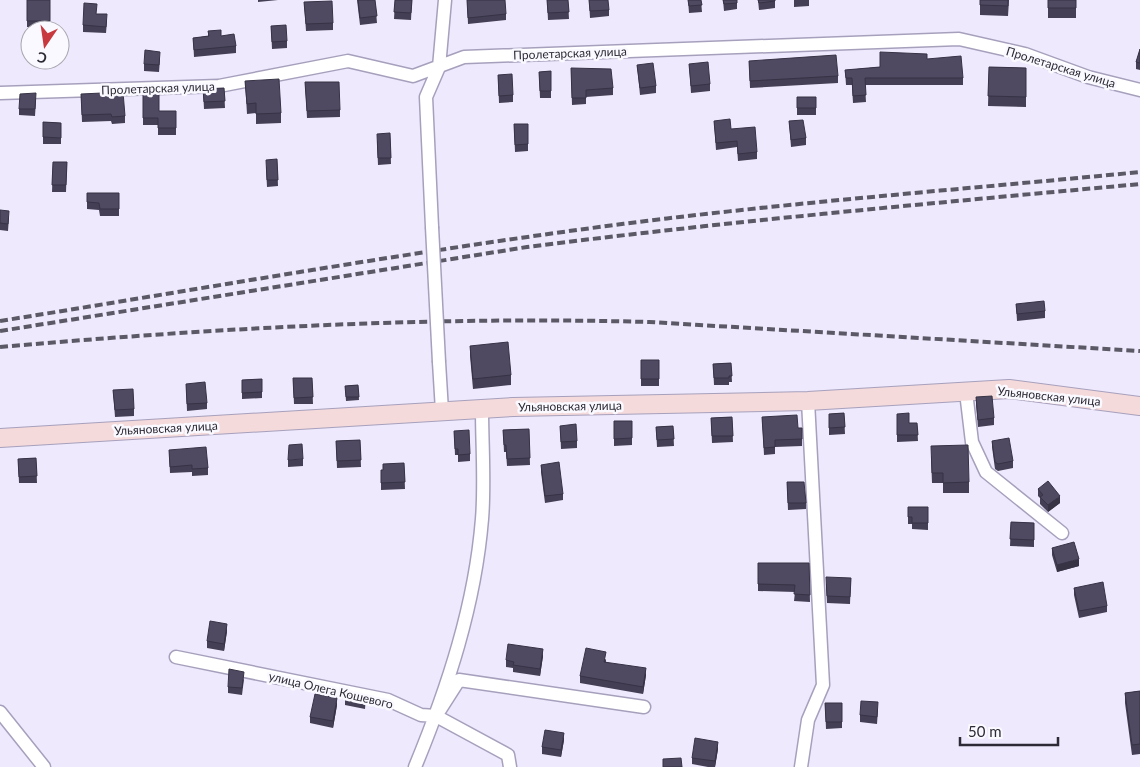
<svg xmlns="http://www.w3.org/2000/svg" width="1140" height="767" font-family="Lato,sans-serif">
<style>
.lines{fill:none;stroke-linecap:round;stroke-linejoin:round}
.street-casing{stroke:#a7a0bd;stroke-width:15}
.secondary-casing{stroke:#a7a0bd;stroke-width:20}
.street{stroke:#fff;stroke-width:12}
.secondary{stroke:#f4dada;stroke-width:18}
.rail{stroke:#5c5966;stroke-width:4;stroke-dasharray:8 4;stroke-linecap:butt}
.street-bridge-casing{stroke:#a7a0bd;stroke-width:15;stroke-linecap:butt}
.street-bridge{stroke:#fff;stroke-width:12}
.wall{fill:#443f54}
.shaded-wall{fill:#373345}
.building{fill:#4f4962;stroke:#373345}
.labels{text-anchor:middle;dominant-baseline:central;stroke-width:5;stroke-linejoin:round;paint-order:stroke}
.street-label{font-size:12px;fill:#2d2a35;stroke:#faf9ff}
</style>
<rect width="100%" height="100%" fill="#eee9fc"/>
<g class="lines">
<g class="street-casing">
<path id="street" d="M0,93L219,86L348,61L413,76L464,57L959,39L1025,54L1088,77L1140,90
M432,227L426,97L439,67L445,0
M439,362L442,411
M966,392L972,442L986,472L1062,533
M176,657L388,700L421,715L436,716L459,680L644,707
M0,712L44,767
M436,716L508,755L510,767
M415,767C448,687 475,605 482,519C485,483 482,445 482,409
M801,767L808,720L823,685L808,401"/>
</g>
<g class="secondary-casing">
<path id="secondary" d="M0,438L513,407L808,401L1009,389L1140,406"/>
</g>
<use href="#street" class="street"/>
<use href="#secondary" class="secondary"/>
<path class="rail" d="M0,321C207,288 414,251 622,224C794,202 967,189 1140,172
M0,331L527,247C731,221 935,203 1140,184
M0,347C216,328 433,316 649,322L1140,351"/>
<g class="street-bridge-casing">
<path id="street-bridge" d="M432,227L439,362"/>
</g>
<use href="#street-bridge" class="street-bridge"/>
</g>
<path class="wall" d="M27,0H50V27H27Z
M258,0H278L258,2Z
M357,0H375L377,23L360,25Z
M395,0H412L411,20L394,19Z
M467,0L506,14V20L468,24Z
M547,0H568L569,19L548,20Z
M589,0L609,10V16L590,18Z
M688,0H701L702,12L689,13Z
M723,0H737V9L724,11Z
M758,0H775V8L759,10Z
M794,0H809V6L794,7Z
M980,0H1009L1008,16L980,15Z
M1048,0H1076V18H1048Z
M304,2L333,23V30L306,31Z
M97,14L107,21L106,33L83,32V25Z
M271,26L287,41V48L272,49Z
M208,31L236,46V53L194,57L193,38L208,36Z
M1140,49V70L1136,69V62Z
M160,59L159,72L144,71V64Z
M927,59L963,78V85H865L866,102L853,103L852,85H846L845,70L880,67Z
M749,61L838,76V83L750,88Z
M689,64L710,84V91L691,93Z
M637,65L656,86V93L640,95Z
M989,67L1026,68V107L988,106Z
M571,68L613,88V95L586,97V104L572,105Z
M551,71V98H540L539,72Z
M498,75L513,95V102L499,103Z
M245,81L281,113V123L256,124V113L247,114Z
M305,82L340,110V117L307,118Z
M224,88L225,108L204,109L203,89Z
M143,90L159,111H176V135H158V125H143Z
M81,94L125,116V123L112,124L111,121L82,122Z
M797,97H816V115H797Z
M36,100L35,116L19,115V109Z
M714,121L731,129L757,152V159L738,161L737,147L716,150Z
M789,121L806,138V145L791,147Z
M43,122L61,123V144H43Z
M514,124H528V151L515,152Z
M390,133L391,164L378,165L377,141Z
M277,159L278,186L267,187L266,167Z
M53,162H67L66,192H52Z
M87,193H119V216H100L99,210L87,209Z
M0,210L9,217L8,231L0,230Z
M1016,304L1045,311V318L1017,321Z
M470,346L511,375V385L473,389L470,356Z
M641,360H659V386H641Z
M731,363L732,382H729V385H714L713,364Z
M293,378H312L313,404H294Z
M262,379V398L242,399V380Z
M186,384L207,403V409L187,411Z
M358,385L359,400L346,401L345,386Z
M113,390L134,409V416L115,417Z
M976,397L994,418V425L978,427L976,404Z
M844,413L845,434L829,435V414Z
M897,414L909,423H917L918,441L897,442Z
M732,417L733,442L712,443L711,418Z
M762,417L798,428H802V446L775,447V454L764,455Z
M614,421H632V445L614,446Z
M560,426L577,441V448L561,449Z
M673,426L674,446L657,447L656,427Z
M529,429L530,465L507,466L506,452H504L503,430Z
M454,431L470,454V461L458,462V455H455Z
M360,440L361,467L337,468L336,441Z
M992,441L1013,461V468L998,471L995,469L992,447Z
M169,450L208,468V475L192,476V472L170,473Z
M931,456L969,482V493H943V483H932Z
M36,458L37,483H19L18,459Z
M303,459V466L288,467V460Z
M404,463L405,489L381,490V470H383Z
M541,465L563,494V500L545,503L541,472Z
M787,482L806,503V509L788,510Z
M1038,489L1060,503L1048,512L1040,504V498L1038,496Z
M908,507H928V530L912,529V524H908Z
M1011,522L1034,523V547L1010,546Z
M1052,548L1079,566L1057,572L1052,555Z
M758,563H809L810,602L794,601L795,592L758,591Z
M851,578L850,604L827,603L826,584Z
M1074,588L1107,606V612L1079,618L1074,595Z
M227,631L224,651L207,648V641Z
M543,656L540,676L513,672V668L506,667V660Z
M606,659V662L646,675L643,694L580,683V676Z
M244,679L242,695L228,693V687Z
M1140,691V754L1132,755L1125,703V693Z
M366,697L365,709L345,705V698Z
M825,703H842V728L826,729Z
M337,705L333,728L310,723V717Z
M878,709L877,724L860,722V715Z
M564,740L561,757L542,754V747Z
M718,749L715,767H708L692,764V758Z"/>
<path class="shaded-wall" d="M1060,496V503L1048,512V505Z
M1079,559V566L1057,572V565Z
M227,624V631L224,651V644Z
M543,649V656L540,676V669Z
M646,668V675L643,694V687Z
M337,698V705L333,728V721Z
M564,733V740L561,757V750Z
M718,742V749L715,767V761Z"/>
<path class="building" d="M27,0H50V21H27Z
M358,0H375L377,16L360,18Z
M395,0H412L411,13L394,12Z
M467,0H505L506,14L468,18Z
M547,0H568L569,12L548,13Z
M589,0H608L609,10L590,11Z
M688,0H701L702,5L689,6Z
M723,0H737V3L724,4Z
M758,0H775V1L759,3Z
M980,0H1008V6L980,5Z
M1048,0H1076V8H1048Z
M332,1L333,23L306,24L304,2Z
M84,3L97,4L96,14H107L106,27L83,25Z
M286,25L287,41L272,42L271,26Z
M221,30V36L234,34L236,46L194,50L193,38L209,36L208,31Z
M1140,49V63L1136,62Z
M145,50L160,52L159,65L144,64Z
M880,52L927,54V59L961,56L963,78H865L866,95L853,96L852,78H846L845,70L880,67Z
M836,55L838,76L750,81L749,61Z
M708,62L710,84L691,86L689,64Z
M653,63L656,86L640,88L637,65Z
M989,67L1026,68V97L988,96Z
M571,68L611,69L613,88L586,90V98H572Z
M551,71V91H540L539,72Z
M512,74L513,95L499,96L498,75Z
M279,79L281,113L256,114V103L247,104L245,81Z
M305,82H339L340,110L307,111Z
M224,88L225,101L204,102L203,89Z
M143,90H159V111H176V128H158V118H143Z
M123,92L125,116L112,117L111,114L82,115L81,94Z
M36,93L35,109H19L20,94Z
M797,97H816V108H797Z
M730,119L731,129L755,127L757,152L738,154L737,141L716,143L714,121Z
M803,120L806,138L791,140L789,121Z
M43,122L61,123V138L43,137Z
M514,124H528V144L515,145Z
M390,133L391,158H378L377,134Z
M277,159L278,180H267L266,160Z
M53,162H67L66,185H52Z
M87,193H119V209H100L99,203L87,202Z
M0,210L9,211L8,224L0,223Z
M1044,301L1045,311L1017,314L1016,304Z
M508,342L511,375L473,379L470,346Z
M641,360H659V379H641Z
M731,363L732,376H729V378H714L713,364Z
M293,378H312L313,397L294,398Z
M262,379V392L242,393V380Z
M205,382L207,403L187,404L186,384Z
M358,385L359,397H346L345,386Z
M133,389L134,409L115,410L113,390Z
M992,396L994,418L978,420L976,397Z
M844,413L845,427L829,428V414Z
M909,413V423H917L918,435H897V414Z
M797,415L798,428H802V439L775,440V447L764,448L762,417Z
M732,417L733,436H712L711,418Z
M614,421H632V438L614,439Z
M576,424L577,441L561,442L560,426Z
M673,426L674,439L657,440L656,427Z
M529,429L530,458L507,459L506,445H504L503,430Z
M469,430L470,454L458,455V449H455L454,431Z
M1009,438L1013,461L998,464L995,462L992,441Z
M360,440L361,460L337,461L336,441Z
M302,444L303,459L288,460L289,445Z
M968,445L969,482L943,483V473H932L931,446Z
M206,447L208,468L192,469V465L170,467L169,450Z
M36,458L37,476L19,477L18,459Z
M559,462L563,494L545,496L541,465Z
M404,463L405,482L381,483V470H383V464Z
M1048,481L1060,496L1048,505L1040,497L1043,495L1038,489Z
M787,482H804L806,503H788Z
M908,507H928V523H912V517H908Z
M1011,522L1034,523V540L1010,539Z
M1074,542L1079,559L1057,565L1052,548Z
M758,563H809L810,595L794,594L795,585L758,584Z
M826,577L851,578L850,597L827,596Z
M1103,582L1107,606L1079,611L1074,588Z
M210,621L227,624L224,644L207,641Z
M508,644L543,649L540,669L513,665L514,662L506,660Z
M586,648L606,652L604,662L646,668L643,687L580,676Z
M229,669L244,672L242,688L228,687Z
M1140,691V744L1132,745L1125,693Z
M346,693L366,697L365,702L345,698Z
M315,694L337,698L333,721L310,717Z
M861,701L878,702L877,717L860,715Z
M825,703H842V722H826Z
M545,730L564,733L561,750L542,747Z
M695,738L718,742L715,761L692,758Z
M681,758L682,767H663V759Z"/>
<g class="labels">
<g class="street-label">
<text transform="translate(570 53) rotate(-2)">Пролетарская улица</text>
<text transform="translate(1061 67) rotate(17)">Пролетарская улица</text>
<text transform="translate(158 88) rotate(-2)">Пролетарская улица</text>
<text transform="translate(1049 396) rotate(6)">Ульяновская улица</text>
<text transform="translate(570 406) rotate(-1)">Ульяновская улица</text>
<text transform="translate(166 428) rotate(-3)">Ульяновская улица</text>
<text transform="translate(331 690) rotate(13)">улица Олега Кошевого</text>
</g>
</g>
<g transform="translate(45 45) rotate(193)"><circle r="24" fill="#faf9ff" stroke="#a8a6ae"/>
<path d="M0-4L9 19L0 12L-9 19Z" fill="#c8393f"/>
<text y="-8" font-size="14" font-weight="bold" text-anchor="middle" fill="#2d2a35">С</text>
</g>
<path d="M960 737v8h98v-8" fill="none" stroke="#2d2a35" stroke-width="2.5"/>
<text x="968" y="737" font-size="15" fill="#2d2a35" stroke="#faf9ff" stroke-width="4" paint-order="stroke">50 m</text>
</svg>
